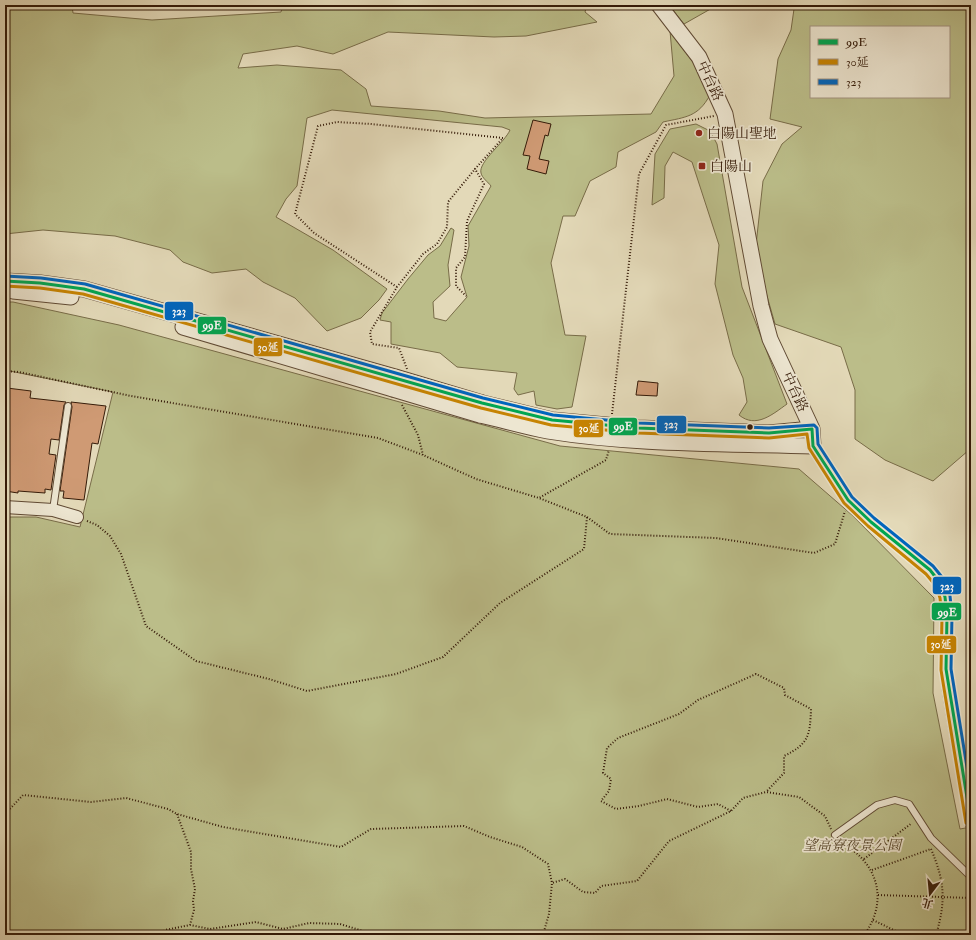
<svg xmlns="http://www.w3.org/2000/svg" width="976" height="940" font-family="'IM FELL Double Pica','Noto Serif TC',serif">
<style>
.green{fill:#bbbd89;stroke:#786c48;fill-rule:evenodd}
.building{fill:#cf9a74;stroke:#341a08}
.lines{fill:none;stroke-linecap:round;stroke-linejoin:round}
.service-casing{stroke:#604a34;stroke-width:8}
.minor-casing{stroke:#604a34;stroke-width:14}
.tertiary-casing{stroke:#604a34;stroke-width:17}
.path{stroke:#341a08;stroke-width:2;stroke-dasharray:1 2;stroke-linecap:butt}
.service{stroke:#ede6d1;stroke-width:6}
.minor{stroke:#ede6d1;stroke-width:12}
.tertiary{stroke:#ede6d1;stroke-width:15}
.tertiary-bridge-casing{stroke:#604a34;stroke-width:17;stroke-linecap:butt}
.tertiary-bridge{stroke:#ede6d1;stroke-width:15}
.bus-1-casing{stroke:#ede6d1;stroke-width:6}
.bus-2-casing{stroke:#ede6d1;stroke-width:6}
.bus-3-casing{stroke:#ede6d1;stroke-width:6}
.bus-1{stroke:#00a651;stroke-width:3}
.bus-2{stroke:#c68302;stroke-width:3}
.bus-3{stroke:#0065bd;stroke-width:3}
.poi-dot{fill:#8f2418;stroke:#ede6d1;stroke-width:1.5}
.bus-dot{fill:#341a08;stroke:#ede6d1;stroke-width:1.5}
.labels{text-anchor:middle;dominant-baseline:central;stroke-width:3.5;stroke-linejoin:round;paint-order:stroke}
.street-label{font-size:14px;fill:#341a08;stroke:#ede6d1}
.poi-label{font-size:14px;fill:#341a08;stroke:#ede6d1;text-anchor:start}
.park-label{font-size:14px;font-style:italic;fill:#5c4b2f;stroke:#ede6d1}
.line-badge{stroke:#ede6d1;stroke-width:1.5}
.badge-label{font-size:11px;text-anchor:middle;font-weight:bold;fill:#fff}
</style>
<rect width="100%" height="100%" fill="#e3d9b8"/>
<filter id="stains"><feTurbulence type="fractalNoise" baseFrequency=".005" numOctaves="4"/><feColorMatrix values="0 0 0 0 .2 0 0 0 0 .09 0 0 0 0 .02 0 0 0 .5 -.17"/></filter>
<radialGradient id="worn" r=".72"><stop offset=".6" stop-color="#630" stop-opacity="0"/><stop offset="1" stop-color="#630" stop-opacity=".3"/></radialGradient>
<path class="green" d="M5,5H70L72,6L73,13L152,20L281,12L283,5H587L585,12L597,22L526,36L494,37L388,32L333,54L297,46L243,54L238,68L277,65L341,70L366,89L371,106L439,111L485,118L651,114L674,76L670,31L695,65L710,95C698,117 686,117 663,122L656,132L618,152L616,167L590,181L575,216H563L551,263L565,335L586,336L572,407L557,409L536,405L534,391L518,395L514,389L517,373L457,367L440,353L391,344V322L380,320L382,313L408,279L428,255L440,246L451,228L454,230L448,265L450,286L433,302L434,318L446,321L467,297L461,277L469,246L468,226L491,186C488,182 482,178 481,173C478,162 505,142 510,130L502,127L332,110L307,118L297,186L286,199L276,217L333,250L387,289L379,300L361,318L327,331L295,298L263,282L246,269L212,273L183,262L170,250L115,236L43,230L5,234Z
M669,5H744L714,7L684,24Z
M760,5H971V454L969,450L933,481L885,460L855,439V390L841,347L775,324L755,254L763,181L782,144L802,127L770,119L778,59L791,30L794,9ZM811,27H949V97H811Z
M696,124L710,131L717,144L742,287L787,404C773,414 756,429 739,415L747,402L743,378L733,355L715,284L719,245L692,162L673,152L665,166L664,198L652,205L655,154L670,129Z
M5,302H13L119,325L560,446L799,469L852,515L934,598L933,693L960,829L971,827V935H5V517H36L80,527L113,392L5,370Z"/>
<path class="building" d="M533,120L551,124L548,136L545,135L539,159L549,161L546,174L527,169L530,156L523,155Z
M638,381L658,383L657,396L636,395Z
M7,388L31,391L30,398L66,402L64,405L59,440L51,439L49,454L56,455L51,490L45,489V493L18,491V493L5,491V410Z
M71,402L106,406L98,444L92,443L84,500L63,498L64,491H60L72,407Z"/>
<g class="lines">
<g class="service-casing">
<path id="service" d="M53,510L68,406
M835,835L877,805L895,800L909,804L931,838L971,877"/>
</g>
<g class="minor-casing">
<path id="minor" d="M813,446L848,500L871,522L930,570L941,584L945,597L947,616L946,669L949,692L971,822
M5,507L53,510L77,517"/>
</g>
<g class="tertiary-casing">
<path id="tertiary" d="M5,281L40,283L84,289L395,377
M13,291L71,297
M183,327L393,389
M482,403L552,420L638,428L769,433L812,429
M480,415C503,420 525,427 548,431C635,445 725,443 813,446L812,429L770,339L761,306L725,114L699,57L659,5"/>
</g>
<path class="path" d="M397,287L314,233L295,214L318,126L337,122L371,124L503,138L475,169L484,184L467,221L465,257L456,268V286L466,296
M407,369L399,348L372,344L370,332L397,287L423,254L437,244L447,227L448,202L475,169
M5,371L19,372L131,396L378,438L423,455L476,479L539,498L606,460L609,450
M402,405L418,435L423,455
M612,414L639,174L666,125L714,116
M587,517L610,534L716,538L814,553L835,544L845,511
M87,521L97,525L110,536L121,554L146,626L196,661L269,679L307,691L396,674L443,657L500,603L584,549L587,517L539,498
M5,688L10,691
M731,811L718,804L698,807L667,799L639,806L616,809L601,801L609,791L611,779L603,773L607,748L618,738L679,714L698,700L756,674L784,688L785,695L811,709C810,735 809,744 784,756V773L766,792
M5,812L8,811L23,795L91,802L126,798L168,809L177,814L223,827L341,847L371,829L464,826L490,837L522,847L548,864L552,883
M177,814L191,852V869L195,889L193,901L194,910L190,925
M839,842C877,860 890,900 864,935
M931,849C945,882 946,901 936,935
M864,859L912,823
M872,870L931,849
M878,895L971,898
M873,920L904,935
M159,935L165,930L190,925L210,929L256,922L283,929L309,923L340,924L376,935
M543,935L549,914L552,883L565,879L583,892L595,893L601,886L637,881L669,841L731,811L743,798L766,792L799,797L825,816L831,829
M969,935L971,929"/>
<use href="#service" class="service"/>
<use href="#minor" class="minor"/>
<use href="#tertiary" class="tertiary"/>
<g class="tertiary-bridge-casing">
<path id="tertiary-bridge" d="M395,377L482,403
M393,389L480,415"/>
</g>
<use href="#tertiary-bridge" class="tertiary-bridge"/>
<g class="bus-1-casing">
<path id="bus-1" d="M5,281L40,283L84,289L482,403L552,420L638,428L769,433L812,429L813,446L848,500L871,522L930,570L941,584L945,597L947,616L946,669L971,822"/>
</g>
<g class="bus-2-casing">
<path id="bus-2" d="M5,286L40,288L83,294L481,408L551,425L638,433L769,438L807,434L809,448L844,503L868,526L926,574L936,586L940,598L942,616L941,670L966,823"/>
</g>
<g class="bus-3-casing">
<path id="bus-3" d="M5,276L41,278L85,284L483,398L553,415L638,423L769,428L814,425L817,428L818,444L852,497L874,518L933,566L946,582L950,596L952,615L951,669L971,792"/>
</g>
<use href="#bus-1" class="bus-1"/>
<use href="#bus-2" class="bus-2"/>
<use href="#bus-3" class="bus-3"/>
</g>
<g class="poi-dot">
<circle cx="699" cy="133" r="4"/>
<rect x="698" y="162" width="8" height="8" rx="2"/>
</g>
<circle class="bus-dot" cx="750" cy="427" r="3.5"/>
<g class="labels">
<g class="street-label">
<text transform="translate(710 81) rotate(65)">中台路</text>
<text transform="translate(795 392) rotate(65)">中台路</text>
</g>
<g class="poi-label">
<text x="707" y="133">白陽山聖地</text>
<text x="710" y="166">白陽山</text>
</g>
<g class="park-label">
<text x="852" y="845">望高寮夜景公園</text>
</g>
</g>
<g class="line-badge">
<rect x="164" y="301" width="30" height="20" rx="4" fill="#0065bd"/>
<rect x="197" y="316" width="30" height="19" rx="4" fill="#00a651"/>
<rect x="253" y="337" width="30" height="20" rx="4" fill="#c68302"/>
<rect x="656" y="415" width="31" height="19" rx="4" fill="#0065bd"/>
<rect x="608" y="417" width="30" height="19" rx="4" fill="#00a651"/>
<rect x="573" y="419" width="31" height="19" rx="4" fill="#c68302"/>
<rect x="932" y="576" width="30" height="19" rx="4" fill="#0065bd"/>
<rect x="931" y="602" width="31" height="19" rx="4" fill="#00a651"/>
<rect x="926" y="635" width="31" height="19" rx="4" fill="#c68302"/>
</g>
<g class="badge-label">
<text x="179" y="315">323</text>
<text x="212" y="329">99E</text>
<text x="268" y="351">30延</text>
<text x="671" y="428">323</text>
<text x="623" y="430">99E</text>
<text x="589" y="432">30延</text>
<text x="947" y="590">323</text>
<text x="947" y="616">99E</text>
<text x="941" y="648">30延</text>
</g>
<rect width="976" height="940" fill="none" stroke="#e3d9b8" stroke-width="20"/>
<rect x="6" y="6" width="964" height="928" fill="none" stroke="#341a08" stroke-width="2"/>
<rect x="10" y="10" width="956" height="920" fill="none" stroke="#341a08"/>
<rect x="810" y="26" width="140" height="72" fill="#ede6d1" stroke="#a39481"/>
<rect x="818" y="39" width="20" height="6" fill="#00a651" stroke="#a39481"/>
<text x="846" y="46" font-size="12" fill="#341a08">99E</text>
<rect x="818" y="59" width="20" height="6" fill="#c68302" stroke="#a39481"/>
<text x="846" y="66" font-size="12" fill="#341a08">30延</text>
<rect x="818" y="79" width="20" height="6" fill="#0065bd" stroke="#a39481"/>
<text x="846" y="86" font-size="12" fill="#341a08">323</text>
<g transform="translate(930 894) rotate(196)" stroke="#ede6d1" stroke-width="3" paint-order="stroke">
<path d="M0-3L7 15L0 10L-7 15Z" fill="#341a08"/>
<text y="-6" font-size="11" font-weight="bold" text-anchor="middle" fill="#341a08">北</text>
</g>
<rect width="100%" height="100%" filter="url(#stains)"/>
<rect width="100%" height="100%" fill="url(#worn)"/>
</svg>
